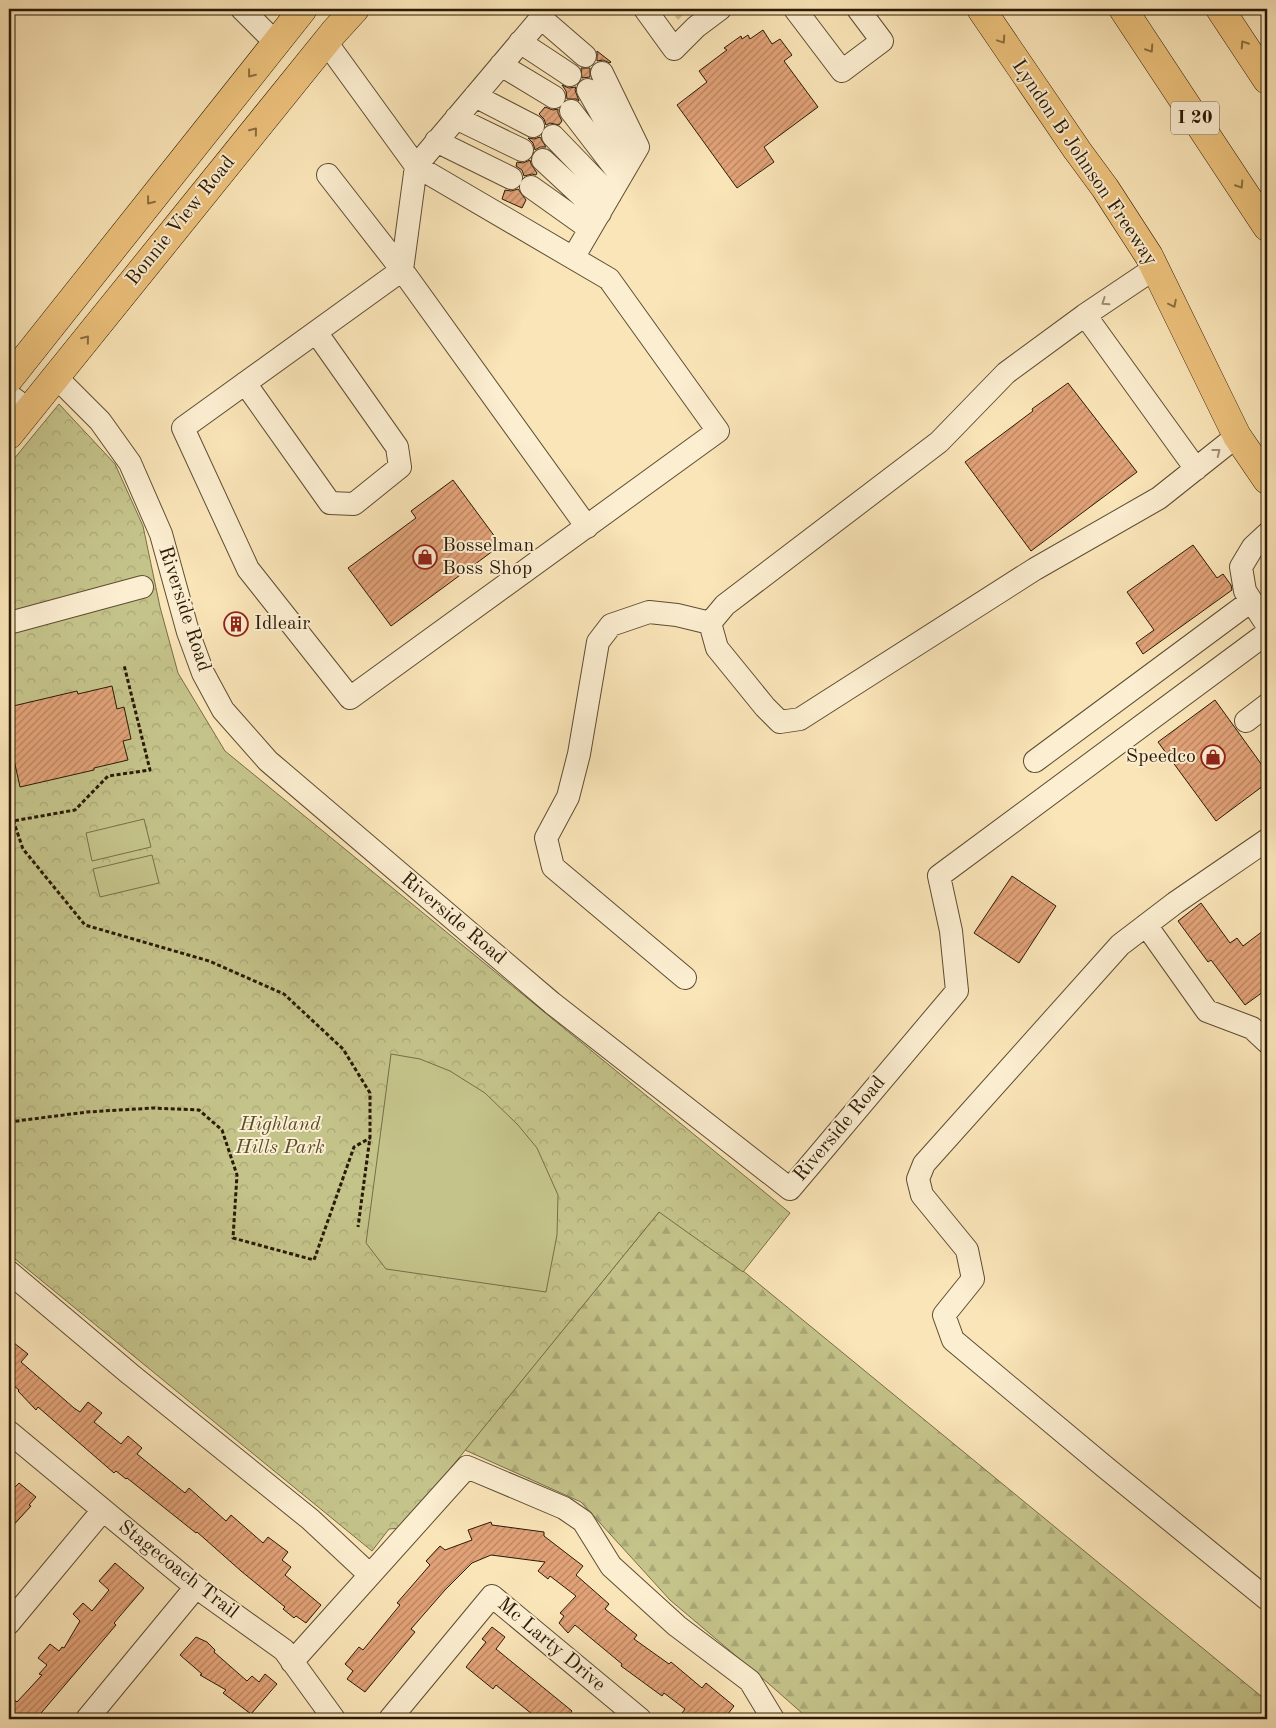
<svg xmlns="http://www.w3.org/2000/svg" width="1276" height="1728" font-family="'Old Standard TT',serif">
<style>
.forest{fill:url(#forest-firs);stroke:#776e48}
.park{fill:url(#park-crowns);stroke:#776e48}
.garden{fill:#c4c38a;stroke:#776e48}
.building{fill:url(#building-hatch);stroke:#2a1a05}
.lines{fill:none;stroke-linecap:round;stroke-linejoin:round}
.minor-tunnel{stroke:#d0bc94;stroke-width:22;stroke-dasharray:22 11;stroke-linecap:butt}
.minor-casing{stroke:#5e4d32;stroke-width:24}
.major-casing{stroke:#2a1a05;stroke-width:29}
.highway-casing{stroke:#2a1a05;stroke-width:29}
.path{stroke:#2a1a05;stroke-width:3;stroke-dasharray:4 2.5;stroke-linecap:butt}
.minor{stroke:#fceed1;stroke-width:22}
.major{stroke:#edc27c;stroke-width:28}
.highway{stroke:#edc27c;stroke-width:28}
.oneway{stroke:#8c6e40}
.oneway2{stroke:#9e8f75}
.labels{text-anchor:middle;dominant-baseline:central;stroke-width:4;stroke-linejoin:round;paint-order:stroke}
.shield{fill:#fceed1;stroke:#695a42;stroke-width:1}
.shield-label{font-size:19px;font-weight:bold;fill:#2a1a05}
.street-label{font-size:20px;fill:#2a1a05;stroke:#fceed1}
.poi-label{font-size:20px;fill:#2a1a05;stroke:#fceed1;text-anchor:start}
.park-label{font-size:20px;font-style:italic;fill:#584d2d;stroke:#fceed1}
</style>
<defs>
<pattern id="forest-firs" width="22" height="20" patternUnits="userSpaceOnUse" patternTransform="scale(1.25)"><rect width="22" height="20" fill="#c4c38a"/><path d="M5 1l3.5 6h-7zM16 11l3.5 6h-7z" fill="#a9a776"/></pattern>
<pattern id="park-crowns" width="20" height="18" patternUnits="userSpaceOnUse" patternTransform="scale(1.25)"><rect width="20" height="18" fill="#c4c38a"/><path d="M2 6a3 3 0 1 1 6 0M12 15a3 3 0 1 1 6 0" fill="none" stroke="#a9a776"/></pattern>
<pattern id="building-hatch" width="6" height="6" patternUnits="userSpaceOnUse" patternTransform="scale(1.25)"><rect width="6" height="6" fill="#e2a278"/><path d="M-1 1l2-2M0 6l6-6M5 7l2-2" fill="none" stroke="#b78360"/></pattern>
</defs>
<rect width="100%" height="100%" fill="#fae5b8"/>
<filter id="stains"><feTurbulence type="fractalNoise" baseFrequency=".004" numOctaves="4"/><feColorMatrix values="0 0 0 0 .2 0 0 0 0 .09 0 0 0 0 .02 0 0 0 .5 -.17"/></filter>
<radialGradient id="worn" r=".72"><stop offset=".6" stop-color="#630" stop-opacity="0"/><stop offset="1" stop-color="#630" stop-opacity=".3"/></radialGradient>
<path class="forest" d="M664,1206L1267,1701V1719H798L803,1714L768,1683L670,1600L581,1502L465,1450Z"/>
<path class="park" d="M59,404L115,464L143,526L160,607L178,673L225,751L790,1213L743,1272L659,1212L402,1528L389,1529L372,1551L9,1254V465Z"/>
<path class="garden" d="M144,819L151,847L92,861L86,833Z
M152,855L159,883L100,897L93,869Z
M391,1054L420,1059L450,1071L485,1093L518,1125L537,1148L558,1195L557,1235L546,1292L386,1269L366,1243Z"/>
<path class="building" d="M763,30L772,44L780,39L792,55L784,61L818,107L764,147L774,162L737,188L677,105L707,82L699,71L727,50L724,48L741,36L742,39L748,35L750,39Z
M597,51L611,62L610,63L603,60L597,61Z
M581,68H590V77L582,78Z
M562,85L569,88L576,87L575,90L579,101L576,99H567L566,91Z
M545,107L553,110L558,109V113L562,121L559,125L550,123L546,125L544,119L539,114Z
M540,137L546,147H540L535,150L533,143L528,138L534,139Z
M530,160L531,164L537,173L536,175L532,174L524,176L522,170L516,166L517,162L523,163Z
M518,189L526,200L522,208L502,199L505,190L511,191Z
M1068,383L1137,472L1031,551L965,462L1033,411L1032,409Z
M453,480L501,545L391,626L348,568L416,518L411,511Z
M1193,545L1217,578L1223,574L1231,585L1232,590L1143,654L1136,643L1154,630L1127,592Z
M112,686L117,709L124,707L131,739L123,741L128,760L94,768V770L20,787L9,737V707L77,691L78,694Z
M1215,700L1267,772V783L1216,821L1158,742Z
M1012,876L1056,906L1019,963L974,933Z
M1201,903L1230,943L1237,938L1243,946L1267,928V989L1245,1005L1211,960L1208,962L1178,921Z
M9,1339L28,1354L21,1362L74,1408L80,1412L88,1402L102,1413L94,1422L121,1444L128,1436L142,1448L137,1454L185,1493L189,1488L226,1521L231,1515L263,1543L268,1537L288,1552L282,1560L291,1567L285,1575L321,1605L306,1623L296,1616L294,1618L283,1609L285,1607L241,1571L197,1532L196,1533L127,1478L126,1479L116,1471L114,1473L38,1407L36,1410L18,1391L19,1390L9,1382Z
M19,1483L36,1497L29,1505L31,1506L9,1530V1493Z
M491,1522L492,1525L544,1532V1536L583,1566L576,1575L609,1604L605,1609L637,1635L634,1639L669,1664L671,1662L702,1688L706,1683L734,1706L724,1719H689L682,1713L685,1709L664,1693L662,1696L621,1666L622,1664L575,1625L568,1633L559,1623L564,1616L560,1613L576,1596L550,1576L548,1579L538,1571L545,1562L491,1555L472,1563L445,1590L411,1629L415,1632L365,1692L347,1679L353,1671L345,1664L359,1647L363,1650L400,1605L397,1603L430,1565L426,1561L440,1546L445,1550L472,1540L468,1530Z
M115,1563L144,1588L114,1623L116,1625L36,1719H9V1695L17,1702L42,1675L39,1674L47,1665L38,1658L50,1644L59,1651L62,1647L64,1648L80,1621L73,1614L83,1603L92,1611L109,1590L99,1581Z
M492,1627L505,1637L496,1649L572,1711L566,1719H527L532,1714L496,1685L493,1689L466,1667L486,1642L482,1639Z
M196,1637L207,1642L215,1650L214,1652L247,1681L252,1676L259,1682L265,1674L277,1684L251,1714L223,1693L226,1690L200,1675L202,1674L180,1655Z"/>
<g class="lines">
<path class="minor-tunnel" d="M683,9L686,12"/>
<g class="minor-casing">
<path id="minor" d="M242,9L276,43
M645,9L674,49L696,27L720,9
M795,9L842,71L882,41L858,9
M326,42L416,166L402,270L183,428L248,569L350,698L718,431L609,279L416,166L541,18L585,56
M520,42L570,75
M501,65L554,97
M588,90L629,162
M475,96L533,126
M571,111L621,176
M456,118L522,150
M553,136L610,195
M436,141L511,178
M543,160L600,213
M328,175L402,270L587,527
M531,187L590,229
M573,258L638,147L602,73
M1155,268L1085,315L1006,373L939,442L725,605L710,623L717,648L765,707L780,722L800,719L1035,569L1159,498L1237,436
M1085,315L1196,469
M56,377L100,421L130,463L161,534L188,632L203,673L223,710L268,761L552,1003L790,1189L957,991L951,931L939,876L1267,633
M245,383L330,503L354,504L400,467L397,447L316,332
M9,395L29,410
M1267,534L1253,547L1241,567L1245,591L1267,625
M9,623L142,587
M1246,721L1267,705
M1035,761L1251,601
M1267,840L1175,903L1120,945L924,1164L918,1179L922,1195L967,1250L973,1279L944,1315L953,1340L1105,1467L1267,1599
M1146,925L1207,1011L1252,1028L1267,1042
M685,978L553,867L546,838L568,797L579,754L598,642L611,625L649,612L677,615L710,623
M9,1272L130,1374L310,1519L370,1575
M9,1432L196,1587L284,1650L334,1719
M9,1623L103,1510
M292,1662L467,1467L564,1508L583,1521L611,1566L677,1626L750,1681L773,1719
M87,1719L196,1587
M390,1719L492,1596L640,1719"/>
</g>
<g class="major-casing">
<path id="major" d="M981,9L1077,150L1105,188L1149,256L1237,436L1267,480
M9,379L303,9
M9,435L334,32L355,9"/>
</g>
<g class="highway-casing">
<path id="highway" d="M1123,9L1267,227
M1220,9L1267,80"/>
</g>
<path class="path" d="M9,808L23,849L85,925L209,961L284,994L343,1049L370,1093V1137L358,1227
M9,823L13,821L75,810L108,776L150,770L124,665
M9,1122L87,1112L153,1108L199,1110L222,1130L237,1175L233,1238L314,1260L354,1147L370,1138"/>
<use href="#minor" class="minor"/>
<use href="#major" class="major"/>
<use href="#highway" class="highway"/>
</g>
<defs><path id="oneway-chevron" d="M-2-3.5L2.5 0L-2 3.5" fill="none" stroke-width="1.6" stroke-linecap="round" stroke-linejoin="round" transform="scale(1.25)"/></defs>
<g class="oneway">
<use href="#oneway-chevron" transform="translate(1002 40) rotate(56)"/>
<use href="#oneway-chevron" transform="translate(1244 44) rotate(-123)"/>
<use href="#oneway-chevron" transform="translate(1150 49) rotate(57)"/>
<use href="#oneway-chevron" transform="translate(251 74) rotate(128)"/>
<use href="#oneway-chevron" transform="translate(254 131) rotate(-51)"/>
<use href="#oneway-chevron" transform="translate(1240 185) rotate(57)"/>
<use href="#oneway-chevron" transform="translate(150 201) rotate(128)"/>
<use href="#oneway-chevron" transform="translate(1173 304) rotate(64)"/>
<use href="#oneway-chevron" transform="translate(86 339) rotate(-51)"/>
</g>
<g class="oneway2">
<use href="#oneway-chevron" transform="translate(1105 302) rotate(146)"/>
<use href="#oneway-chevron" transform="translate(1217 452) rotate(-38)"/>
</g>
<defs>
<g id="shop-ring" transform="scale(1.25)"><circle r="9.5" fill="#fceed1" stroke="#8f2418" stroke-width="1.5"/><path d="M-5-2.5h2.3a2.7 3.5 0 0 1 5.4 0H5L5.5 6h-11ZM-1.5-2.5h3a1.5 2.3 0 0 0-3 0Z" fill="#8f2418"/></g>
<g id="building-ring" transform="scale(1.25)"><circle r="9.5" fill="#fceed1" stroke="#8f2418" stroke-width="1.5"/><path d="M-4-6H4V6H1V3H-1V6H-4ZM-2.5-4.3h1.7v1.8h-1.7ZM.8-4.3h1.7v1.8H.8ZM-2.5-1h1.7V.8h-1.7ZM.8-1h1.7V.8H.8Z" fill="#8f2418"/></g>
</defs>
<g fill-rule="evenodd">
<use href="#shop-ring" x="425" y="557"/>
<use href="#building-ring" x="236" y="624"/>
<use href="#shop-ring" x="1213" y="757"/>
</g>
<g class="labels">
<rect class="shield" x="1171" y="101.5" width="48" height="33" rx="4"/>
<g class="shield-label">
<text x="1195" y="118">I 20</text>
</g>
<g class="street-label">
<text transform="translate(1084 163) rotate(56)">Lyndon B Johnson Freeway</text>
<text transform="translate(181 221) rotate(-51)">Bonnie View Road</text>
<text transform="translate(184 609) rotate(72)">Riverside Road</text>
<text transform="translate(453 919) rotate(40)">Riverside Road</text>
<text transform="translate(840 1129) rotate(-50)">Riverside Road</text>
<text transform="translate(178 1570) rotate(38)">Stagecoach Trail</text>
<text transform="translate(551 1645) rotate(40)">Mc Larty Drive</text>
</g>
<g class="poi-label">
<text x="442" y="546">Bosselman<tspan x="442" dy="23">Boss Shop</tspan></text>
<text x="254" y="624">Idleair</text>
<text x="1196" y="757" text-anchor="end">Speedco</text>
</g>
<g class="park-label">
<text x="280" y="1125">Highland<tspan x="280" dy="23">Hills Park</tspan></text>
</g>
</g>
<rect width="1276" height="1728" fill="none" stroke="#fae5b8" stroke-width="30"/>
<rect x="10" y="10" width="1256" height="1708" fill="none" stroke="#2a1a05" stroke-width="2.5"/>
<rect x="15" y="15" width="1246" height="1698" fill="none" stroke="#2a1a05"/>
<rect width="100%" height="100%" filter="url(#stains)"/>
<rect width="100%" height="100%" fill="url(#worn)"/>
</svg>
